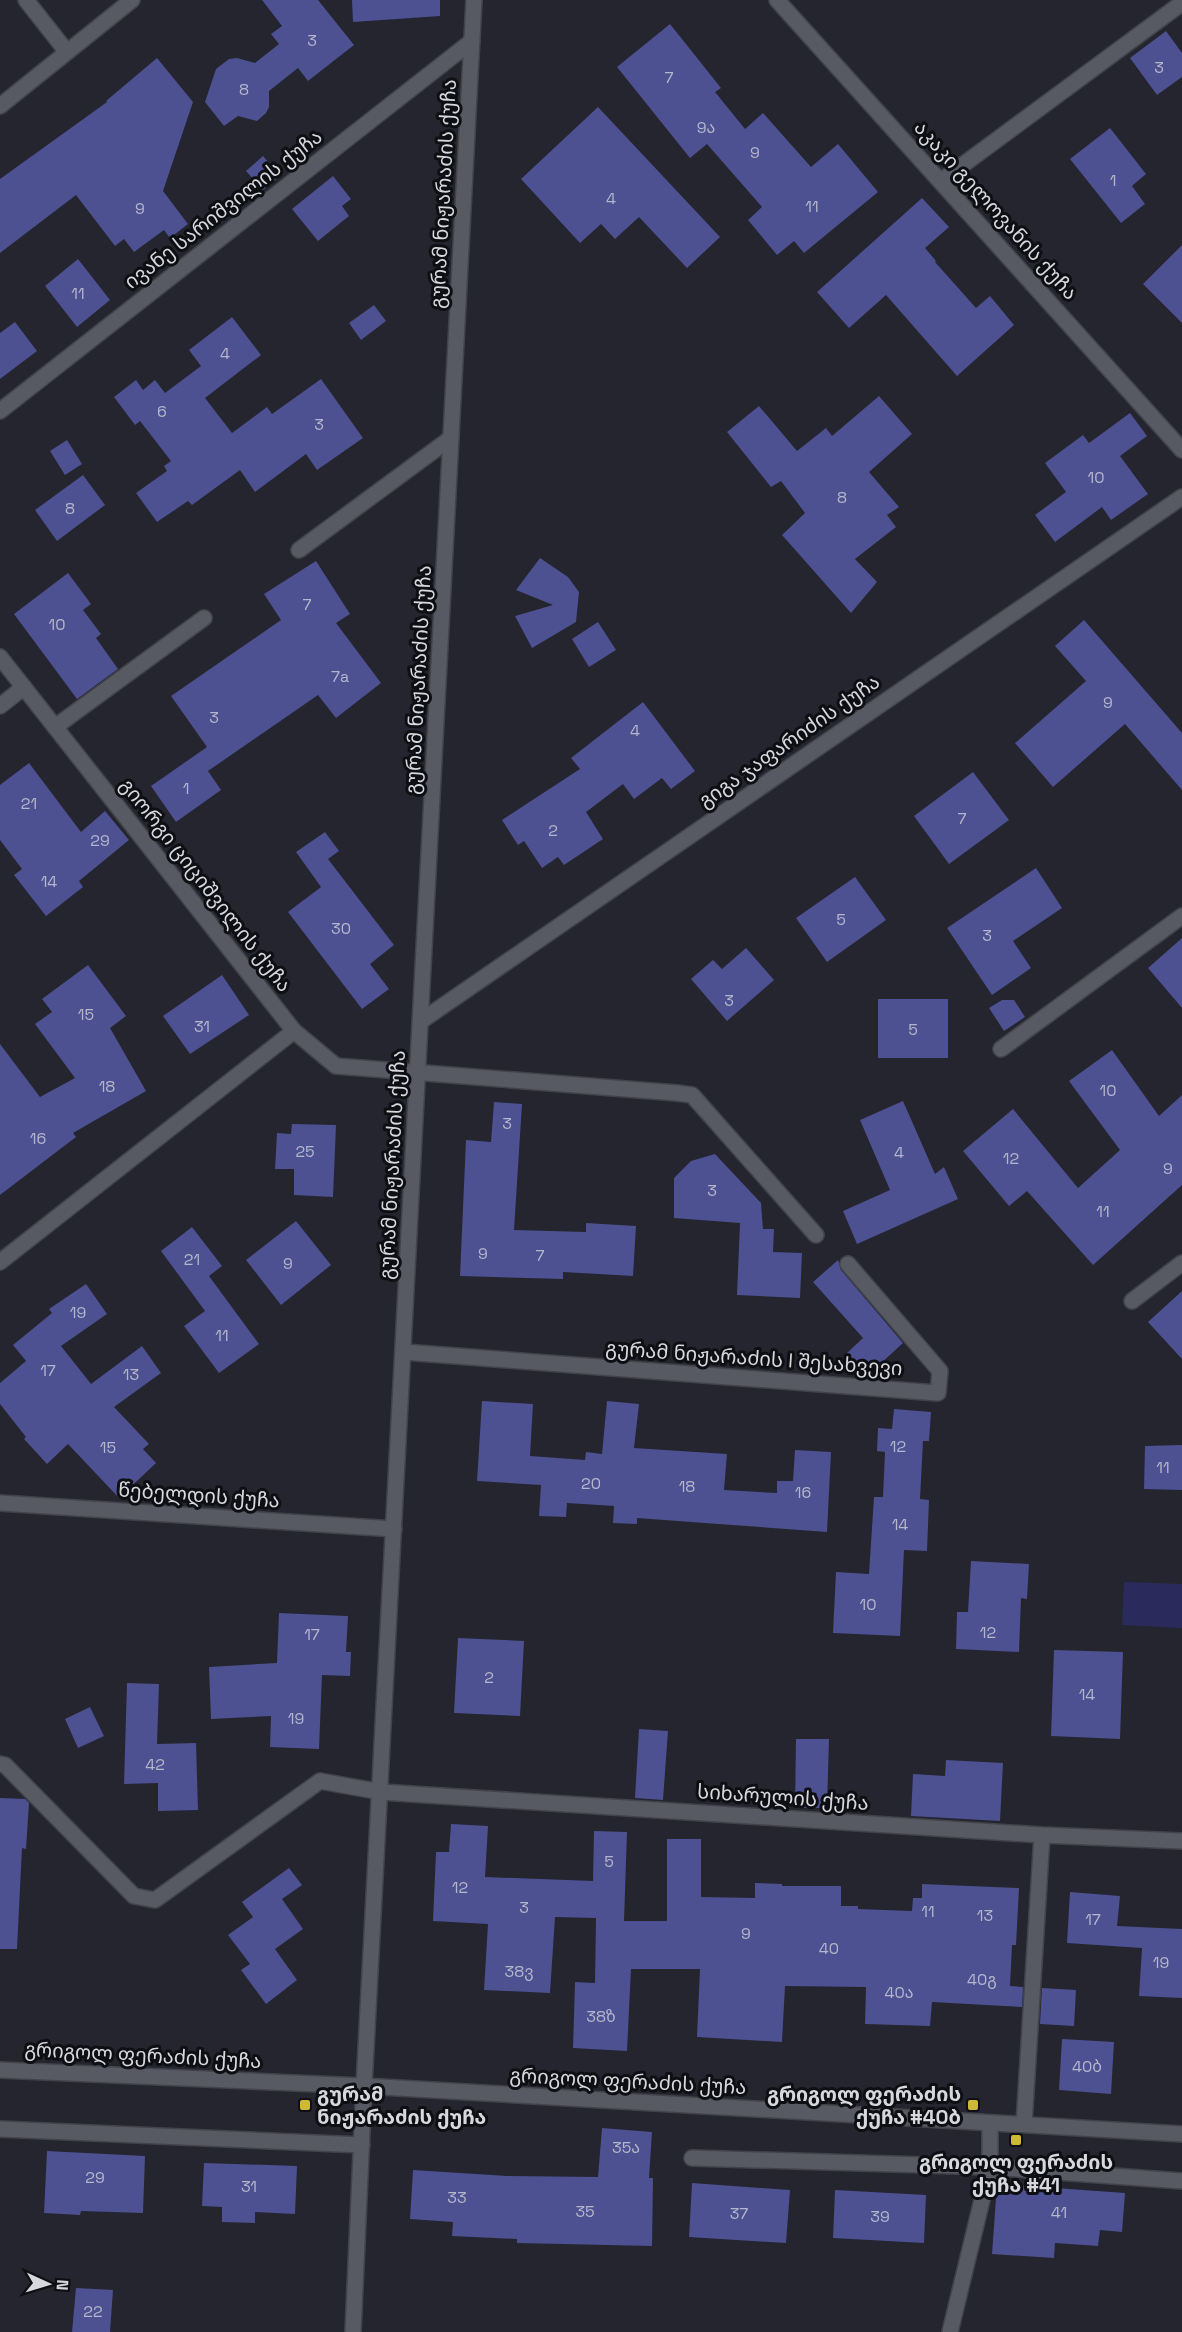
<svg xmlns="http://www.w3.org/2000/svg" width="1182" height="2332" font-family="'Space Grotesk','Noto Sans Georgian',sans-serif">
<style>
.pitch{fill:#2a2b5c}
.building{fill:#4d5091}
.lines{fill:none;stroke-linecap:round;stroke-linejoin:round}
.service-casing{stroke:#42434a;stroke-width:18}
.minor-casing{stroke:#42434a;stroke-width:18}
.tertiary-casing{stroke:#42434a;stroke-width:18}
.service{stroke:#575963;stroke-width:15}
.minor{stroke:#575963;stroke-width:15}
.tertiary{stroke:#575963;stroke-width:15}
.poi-dot{fill:#ceb837;stroke:#0e0f13;stroke-width:2}
.labels{text-anchor:middle;dominant-baseline:central;stroke-width:6;stroke-linejoin:round;paint-order:stroke}
.number-label{font-size:16px;fill:#b4b6cb}
.street-label{font-size:20px;fill:#d7d8de;stroke:#0e0f13}
.poi-label{font-size:20px;font-weight:bold;fill:#d7d8de;stroke:#0e0f13;text-anchor:start}
</style>
<rect width="100%" height="100%" fill="#24252e"/>
<path class="pitch" d="M1124,1582L1182,1584V1628L1122,1625Z"/>
<path class="building" d="M262,0H318L354,45L308,81L298,68L269,91V107L266,113L257,121L238,116L224,126L205,102L216,69L229,59L237,58L255,63L279,44L271,34L282,26Z
M352,0H440V16L353,22Z
M670,24L721,88L715,92L745,129L763,113L811,167L838,144L878,192L804,253L794,241L777,255L748,220L762,207L707,144L690,158L617,67Z
M1166,31L1182,53V77L1157,95L1130,58Z
M157,58L193,102L163,191L188,224L170,238L164,230L134,252L124,239L115,246L76,195L0,253V179L107,102L106,101Z
M598,107L720,237L687,268L639,217L615,239L601,224L580,243L521,179Z
M1110,128L1146,174L1132,186L1145,204L1121,223L1070,159Z
M263,156L280,176L263,190L246,171Z
M333,176L351,199L342,206L349,216L318,241L292,209Z
M922,198L949,227L925,248L936,261L935,262L976,308L990,296L1014,325L957,376L886,295L849,328L817,292Z
M1182,245V323L1143,284Z
M78,259L110,300L77,327L45,286Z
M374,305L386,321L361,340L349,323Z
M232,317L261,355L205,398L232,433L267,407L272,414L321,379L363,438L317,470L306,454L255,492L240,470L192,505L188,501L157,522L136,493L167,471L164,466L171,461L140,421L135,425L114,397L136,380L143,390L155,380L165,393L201,366L189,350Z
M15,322L37,351L0,379V333Z
M879,396L912,434L869,472L899,507L887,515L896,527L855,559L877,582L851,613L782,535L805,513L781,481L771,487L727,432L759,406L797,451L826,428L832,436Z
M1130,413L1147,436L1120,456L1148,494L1111,520L1102,507L1055,542L1035,515L1066,492L1045,463L1083,435L1089,443Z
M67,440L82,464L65,475L50,451Z
M83,475L105,505L57,541L35,510Z
M540,558L568,577L579,592L576,622L532,648L515,616L553,605L516,590Z
M316,561L350,614L336,623L381,683L336,718L318,695L208,771L221,790L176,822L151,786L207,747L171,696L281,620L264,594Z
M68,573L91,604L83,610L101,634L96,638L118,669L77,699L14,614Z
M1084,620L1182,733V790L1125,724L1053,787L1015,743L1086,681L1055,646Z
M598,622L616,650L589,667L572,639Z
M643,702L695,771L671,789L662,778L634,799L623,784L586,812L603,839L564,865L558,857L542,868L524,841L518,845L502,820L580,769L571,758Z
M29,763L81,832L105,811L129,840L79,881L83,887L46,916L14,875L22,869L0,840V785Z
M973,772L1009,820L949,864L914,816Z
M325,832L339,851L328,859L394,945L370,964L389,989L362,1009L288,912L321,887L296,852Z
M1036,868L1062,908L1013,941L1031,968L992,995L947,928Z
M855,877L886,920L827,962L796,918Z
M1182,938V1008L1148,968Z
M746,948L774,980L727,1021L691,979L713,960L722,969Z
M88,965L126,1016L110,1028L146,1091L73,1133L76,1137L0,1195V1044L40,1097L75,1078L35,1024L52,1012L42,999Z
M222,975L249,1015L190,1054L163,1016Z
M878,999H948V1058H878Z
M1002,1000H1014L1025,1017L1004,1031L989,1008Z
M1112,1050L1159,1116L1182,1095V1185L1093,1265L1027,1191L1009,1206L963,1151L1013,1109L1078,1188L1120,1150L1069,1081Z
M903,1101L935,1174L944,1167L958,1199L857,1244L843,1211L890,1190L860,1120Z
M494,1102L522,1104L514,1230L586,1232V1223L636,1226L633,1276L563,1272V1279L460,1276L466,1140L491,1142Z
M292,1124L336,1125L333,1197L294,1195V1169H275L277,1133L291,1134Z
M715,1154L761,1203L763,1229H774L773,1252L802,1253L800,1298L737,1295L740,1223L674,1218V1178L691,1161Z
M296,1221L331,1265L281,1305L246,1260Z
M192,1227L222,1266L209,1276L259,1344L219,1373L184,1326L205,1311L161,1251Z
M838,1260L841,1270L903,1343L867,1376L847,1353L863,1338L813,1282Z
M86,1284L107,1314L61,1346L91,1384L142,1346L161,1373L114,1407L149,1444L143,1449L156,1463L119,1498L68,1444L47,1464L24,1439L26,1437L0,1404V1383L26,1361L13,1345L52,1313L49,1309Z
M1182,1291V1359L1148,1322Z
M482,1401L533,1404L530,1456L585,1460L586,1452L602,1454L607,1401L639,1404L634,1448L727,1454L724,1490L777,1493V1481H793L795,1450L831,1452L827,1532L637,1518V1524L613,1523L614,1506L567,1503L566,1517L539,1516L541,1485L477,1481Z
M894,1409L931,1412L929,1441H923L920,1499L929,1500L927,1551L904,1550L900,1636L833,1633L836,1572L869,1574L874,1497H883L885,1452L877,1451L878,1428L892,1429Z
M1182,1445V1490L1144,1489L1145,1446Z
M971,1561L1029,1564L1027,1599L1021,1598L1019,1652L956,1649L957,1612H968Z
M279,1613L348,1616L346,1652H351L350,1676L322,1675L319,1749L270,1747L271,1716L211,1719L209,1667L277,1663Z
M458,1638L524,1641L520,1716L454,1713Z
M1054,1650L1123,1652L1120,1739L1051,1736Z
M127,1683L159,1684L157,1744L196,1743L198,1810L158,1811V1783L124,1784Z
M90,1707L104,1736L78,1748L65,1719Z
M639,1729L668,1731L663,1800L635,1798Z
M796,1739H829L827,1808H795Z
M946,1760L1003,1763L1000,1821L911,1816L913,1774L945,1776Z
M0,1798L25,1799L29,1803L26,1849L22,1848L17,1949H0Z
M451,1824L488,1826L485,1877L593,1881L594,1831L627,1832L624,1921H667V1839H701V1897L755,1898V1883L782,1884V1886H841V1906H858V1909L912,1911L913,1898H922V1884L1019,1888L1016,1945H1012L1010,1986L1023,1987L1022,2007L932,2002L930,2026L865,2024L866,1987L785,1986L782,2042L697,2037L700,1969H631L627,2051L573,2048L575,1982L595,1983L596,1918L555,1917L550,1993L484,1990L488,1924L433,1921L436,1852H449Z
M289,1868L302,1885L282,1899L303,1929L275,1949L297,1980L266,2004L241,1970L250,1964L228,1935L253,1917L242,1902Z
M1070,1892L1120,1896L1117,1926L1182,1929V1998L1139,1996L1142,1948L1067,1943Z
M1042,1988L1076,1990L1074,2026L1040,2024Z
M1062,2039L1114,2042L1111,2094L1059,2090Z
M602,2128L652,2132L649,2178H653L652,2246L517,2243V2239L452,2236L453,2222L410,2219L413,2170L507,2176L598,2177Z
M47,2151L145,2156L143,2213L81,2211L80,2215L44,2213Z
M204,2163L297,2166L295,2214L255,2212V2223L222,2222V2207L202,2206Z
M692,2183L790,2190L786,2243L689,2237Z
M997,2184L1125,2193L1122,2232L1100,2230L1098,2246L1055,2243L1054,2258L992,2254Z
M835,2190L926,2195L924,2243L833,2238Z
M76,2288L113,2290L110,2332H72Z"/>
<g class="lines">
<g class="service-casing">
<path id="service" d="M299,550L451,438
M677,1093L692,1095L816,1235"/>
</g>
<g class="minor-casing">
<path id="minor" d="M26,0L67,52
M777,0L1182,450
M0,106L132,0
M941,181L1182,3
M0,411L472,41
M0,657L294,1031L336,1066L677,1093
M0,706L24,687
M55,727L204,618
M421,1021L1182,497
M1001,1049L1182,916
M0,1262L294,1031
M1132,1301L1182,1263
M404,1352L938,1393L940,1371L848,1264
M0,1503L394,1529
M0,1764L5,1765L134,1896L155,1900L320,1781L381,1792L1042,1835L1182,1841
M1024,2124L1042,1835
M0,2129L362,2145
M692,2158L990,2167L1182,2181
M353,2332L364,2086
M950,2332L990,2167V2123"/>
</g>
<g class="tertiary-casing">
<path id="tertiary" d="M0,2070L364,2086L1182,2134
M364,2086L474,0"/>
</g>
<use href="#service" class="service"/>
<use href="#minor" class="minor"/>
<use href="#tertiary" class="tertiary"/>
</g>
<g class="poi-dot">
<rect x="299" y="2099" width="12" height="12" rx="3"/>
<rect x="967" y="2099" width="12" height="12" rx="3"/>
<rect x="1010" y="2134" width="12" height="12" rx="3"/>
</g>
<g class="labels">
<g class="number-label">
<text x="312" y="40">3</text>
<text x="1159" y="67">3</text>
<text x="669" y="77">7</text>
<text x="244" y="89">8</text>
<text x="706" y="127">9ა</text>
<text x="755" y="152">9</text>
<text x="1113" y="180">1</text>
<text x="611" y="198">4</text>
<text x="812" y="206">11</text>
<text x="140" y="208">9</text>
<text x="78" y="293">11</text>
<text x="225" y="353">4</text>
<text x="162" y="411">6</text>
<text x="319" y="424">3</text>
<text x="1096" y="477">10</text>
<text x="842" y="497">8</text>
<text x="70" y="508">8</text>
<text x="307" y="604">7</text>
<text x="57" y="624">10</text>
<text x="340" y="676">7a</text>
<text x="1108" y="702">9</text>
<text x="214" y="717">3</text>
<text x="635" y="730">4</text>
<text x="186" y="788">1</text>
<text x="29" y="803">21</text>
<text x="962" y="818">7</text>
<text x="553" y="830">2</text>
<text x="100" y="840">29</text>
<text x="49" y="881">14</text>
<text x="841" y="919">5</text>
<text x="341" y="928">30</text>
<text x="987" y="935">3</text>
<text x="729" y="1000">3</text>
<text x="86" y="1014">15</text>
<text x="202" y="1026">31</text>
<text x="913" y="1029">5</text>
<text x="107" y="1086">18</text>
<text x="1108" y="1090">10</text>
<text x="507" y="1123">3</text>
<text x="38" y="1138">16</text>
<text x="305" y="1151">25</text>
<text x="899" y="1152">4</text>
<text x="1011" y="1158">12</text>
<text x="1168" y="1168">9</text>
<text x="712" y="1190">3</text>
<text x="1103" y="1211">11</text>
<text x="483" y="1253">9</text>
<text x="540" y="1255">7</text>
<text x="192" y="1259">21</text>
<text x="288" y="1263">9</text>
<text x="78" y="1312">19</text>
<text x="222" y="1335">11</text>
<text x="48" y="1370">17</text>
<text x="131" y="1374">13</text>
<text x="898" y="1446">12</text>
<text x="108" y="1447">15</text>
<text x="1163" y="1467">11</text>
<text x="591" y="1483">20</text>
<text x="687" y="1486">18</text>
<text x="803" y="1492">16</text>
<text x="900" y="1524">14</text>
<text x="868" y="1604">10</text>
<text x="988" y="1632">12</text>
<text x="312" y="1634">17</text>
<text x="489" y="1677">2</text>
<text x="1087" y="1694">14</text>
<text x="296" y="1718">19</text>
<text x="155" y="1764">42</text>
<text x="609" y="1861">5</text>
<text x="460" y="1887">12</text>
<text x="524" y="1907">3</text>
<text x="928" y="1911">11</text>
<text x="985" y="1915">13</text>
<text x="1093" y="1919">17</text>
<text x="746" y="1933">9</text>
<text x="829" y="1948">40</text>
<text x="1161" y="1962">19</text>
<text x="519" y="1971">38ვ</text>
<text x="982" y="1979">40გ</text>
<text x="899" y="1992">40ა</text>
<text x="601" y="2016">38ზ</text>
<text x="1087" y="2066">40ბ</text>
<text x="626" y="2147">35ა</text>
<text x="95" y="2177">29</text>
<text x="249" y="2186">31</text>
<text x="457" y="2197">33</text>
<text x="585" y="2211">35</text>
<text x="1059" y="2212">41</text>
<text x="739" y="2213">37</text>
<text x="880" y="2216">39</text>
<text x="93" y="2311">22</text>
</g>
<g class="street-label">
<text transform="translate(443 194) rotate(-87)">გურამ ნიჟარაძის ქუჩა</text>
<text transform="translate(223 209) rotate(-38)">ივანე სარიშვილის ქუჩა</text>
<text transform="translate(996 210) rotate(48)">აკაკი გელოვანის ქუჩა</text>
<text transform="translate(418 680) rotate(-87)">გურამ ნიჟარაძის ქუჩა</text>
<text transform="translate(789 741) rotate(-35)">გიგა ჯაფარიძის ქუჩა</text>
<text transform="translate(206 885) rotate(52)">გიორგი ციციშვილის ქუჩა</text>
<text transform="translate(392 1165) rotate(-87)">გურამ ნიჟარაძის ქუჩა</text>
<text transform="translate(754 1358) rotate(4)">გურამ ნიჟარაძის I შესახვევი</text>
<text transform="translate(199 1495) rotate(4)">წებელდის ქუჩა</text>
<text transform="translate(783 1797) rotate(4)">სიხარულის ქუჩა</text>
<text transform="translate(143 2055) rotate(3)">გრიგოლ ფერაძის ქუჩა</text>
<text transform="translate(628 2081) rotate(3)">გრიგოლ ფერაძის ქუჩა</text>
</g>
<g class="poi-label">
<text x="317" y="2094">გურამ<tspan x="317" dy="23">ნიჟარაძის ქუჩა</tspan></text>
<text x="961" y="2094" text-anchor="end">გრიგოლ ფერაძის<tspan x="961" dy="23">ქუჩა #40ბ</tspan></text>
<text x="1016" y="2162" text-anchor="middle">გრიგოლ ფერაძის<tspan x="1016" dy="23">ქუჩა #41</tspan></text>
</g>
</g>
<g transform="translate(48 2284) rotate(94)" stroke="#0e0f13" stroke-width="4.5" paint-order="stroke">
<path d="M0-4.5L10 22L0 15L-10 22Z" fill="#d7d8de"/>
<text y="-9" font-size="16" font-weight="bold" text-anchor="middle" fill="#d7d8de">N</text>
</g>
</svg>
